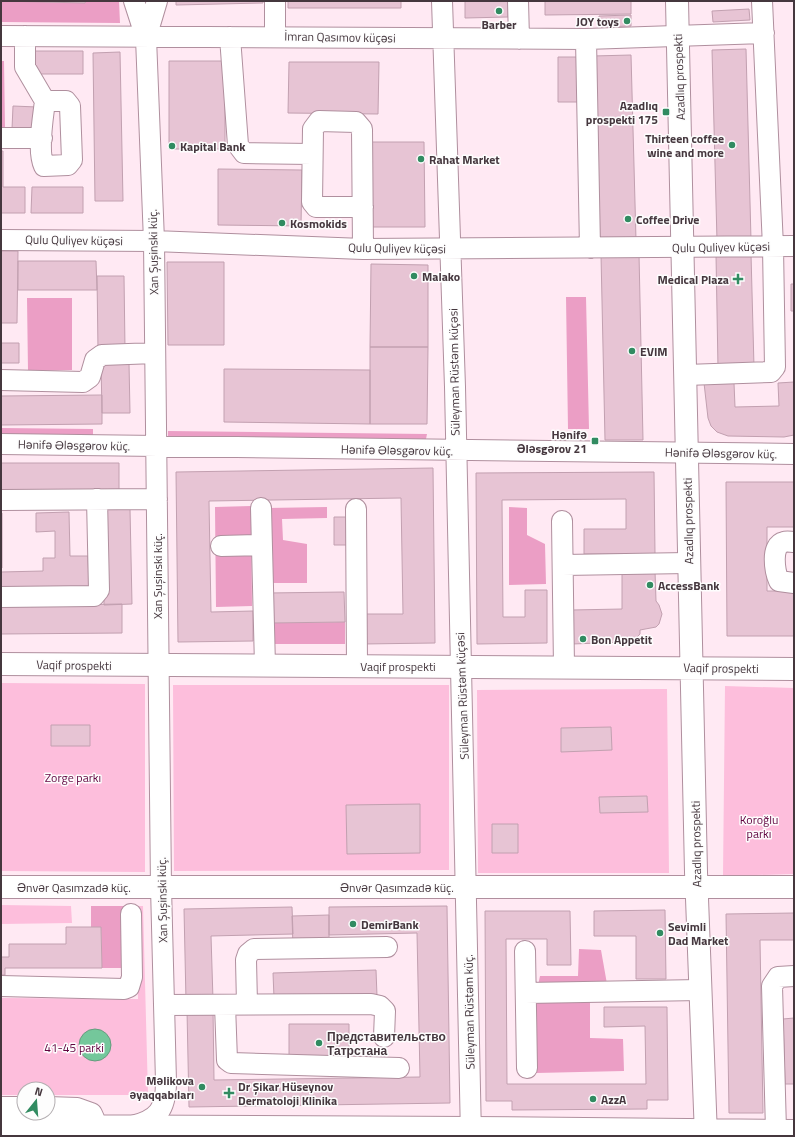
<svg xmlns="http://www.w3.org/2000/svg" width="795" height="1137" font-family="'Titillium Web',sans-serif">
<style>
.green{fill:#fdbedc}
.forest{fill:#eb9ec5}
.water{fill:#74c79b;stroke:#669c7f}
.building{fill:#e7c4d4;stroke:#c2a0b0}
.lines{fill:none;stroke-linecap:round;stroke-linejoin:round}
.minor-casing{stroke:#b08f9e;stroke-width:22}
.major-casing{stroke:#b08f9e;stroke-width:24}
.minor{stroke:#fff;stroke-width:20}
.major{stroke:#fff;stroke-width:22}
.poi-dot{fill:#318b61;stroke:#fdfdfd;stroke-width:1.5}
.labels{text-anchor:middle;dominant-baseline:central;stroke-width:3;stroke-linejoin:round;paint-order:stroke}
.poi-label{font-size:12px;font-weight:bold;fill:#45373e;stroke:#fdfdfd;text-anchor:start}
.street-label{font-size:12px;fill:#45373e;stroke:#fdfdfd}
.park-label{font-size:12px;fill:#610440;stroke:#fdfdfd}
</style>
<rect width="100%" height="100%" fill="#ffe9f3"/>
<path class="green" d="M1,683L145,684V872L1,871Z
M173,685H449V870L174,871Z
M725,686L794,688V874L723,876Z
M667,689L669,873H478L477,690Z
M1,905L71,906L72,923L1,924Z
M136,906H143L148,1095H48V1089H24V1095H1V998L138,999Z"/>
<path class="forest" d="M1,1L85,3L86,1H119L120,23L1,22Z
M1,61H4L5,127H1Z
M566,297H586L589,429H568Z
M27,298H72V370L28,371Z
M1,428L93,429V435H1Z
M168,431L427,434L426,439L168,436Z
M251,506L252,606L216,607L215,507Z
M327,507V518L282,519L283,540L307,544V583H269L267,508Z
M509,507L527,508V535L545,544L546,584L509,585Z
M345,622V644H269V623Z
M91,906H125L124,968H102L101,928H91Z
M579,949L601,950L607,984L590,986V1038L623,1039L624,1071L536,1073L533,1009L540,976H578Z"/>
<path class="water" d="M79 1045a16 16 0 1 1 32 0a16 16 0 1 1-32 0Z"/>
<path class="building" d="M1,1H86L85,3Z
M176,1H263V3L176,5Z
M288,1H401V8H288Z
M465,1H508V17L465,18Z
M545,1H631V14L545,15Z
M749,9L750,20L713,22L712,11Z
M631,15V26L599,27V16Z
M746,49L751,240L717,241L712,50Z
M33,51H83V74H33Z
M120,52L123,201H95L93,53Z
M631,55L636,240L598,241L593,56Z
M558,57H579V102H558Z
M169,61H225V149H169Z
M289,62H379L378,114L288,113Z
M13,106L37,107V129H12Z
M372,142H424L425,227H372Z
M1,151H3V187H25V213H1Z
M218,169L302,170L301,226L218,225Z
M32,187H83V213H31Z
M1,251H18L17,323H1Z
M639,254L643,440H605L601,255Z
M751,254L754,367L718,368L716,255Z
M18,261H96L97,290H18Z
M167,262H224V345H168Z
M371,264L428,265V347H370Z
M97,276H124L125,349L98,350Z
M791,284H794V311H791Z
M1,343H19V363H1Z
M370,347H428L427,424H370Z
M101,363H129L130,413H102Z
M224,369L370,370V424L224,422Z
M794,382V435L784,437L728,436L717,432L711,426L708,418L704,383H734L735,407L779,406L778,383Z
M102,395V424L1,425V396Z
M1,463H119V491H1Z
M433,468L435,643L363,644L362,614H403L401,498L209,501L211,612L253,611V641L178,642L176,472Z
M654,472L655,554H584V529H626V499L502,500L503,617H525V590H547V643L477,644L476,473Z
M726,482H794V527H767V591H794V636H727Z
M103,509H130L132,604L104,605Z
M69,512L70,556H88L89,588L1,590V572L43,571V558H55V531L36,532V513Z
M1,513H2V568H1Z
M334,517H349L350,545H334Z
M622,571H655L656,601L659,605L662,614L659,624L656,627L640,630V634L635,639L626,642L572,644V610L622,609Z
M344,592L345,622L269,623L268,593Z
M122,604V633L1,634V606Z
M51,725H90V746H51Z
M611,727L612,750L561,752V728Z
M647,796L648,812L600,813L599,797Z
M420,804V853L347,854L346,805Z
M492,824H518V853H492Z
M447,906L450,1103L189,1107L187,1010L213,1009L214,1080L420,1077L417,933L329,935V907Z
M292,907L293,934L211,936L213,1000L186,1001L184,909Z
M665,910L666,979H636V936H594V911Z
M485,911H570L571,965H547V939H506L507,1084H646L645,1026L604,1027V1007H667L668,1100H647V1109L512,1110V1101H486Z
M794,913V940H760L763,1113H729L726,914Z
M329,915V947H293L292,916Z
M66,927H101L102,968H5V975H1V957H9V944H66Z
M376,970L377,996L274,998L273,973Z
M794,1018V1086V1084H785L783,1019Z
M289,1024H349V1061H289Z"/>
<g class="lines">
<g class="minor-casing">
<path id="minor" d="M275,1V36
M442,1L455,387L471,1136
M518,1L519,39
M1,36L586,39L764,33
M25,36V67L45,101
M230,37L238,145L244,153L312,154
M146,38L157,1
M586,39L590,248
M45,101H66L70,106L72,160L68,165L44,166C37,151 43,118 45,101Z
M1,138H42
M363,207H316L312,202L313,129L319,121L356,122L362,129L363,249
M1,240L154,241L363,249L794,246
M686,375L771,372L775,367L773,247L762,1
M1,380L83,382L90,377L95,360L102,355L155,353
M1,444L794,454
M1,500L157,499
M261,508L265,666
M356,509L357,666
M562,521L564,667
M794,542C791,542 787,541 784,542C770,545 775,572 779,581L794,583
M221,546L261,545
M563,565L688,563
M1,597L94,596L99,590L97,499
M525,951L527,1068
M1,986L124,989L129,987L132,977L131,914
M526,993L700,990
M247,1004L246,960L248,954L254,949L387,947
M164,1005L371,1004L380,1006L385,1011L384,1037
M225,1005L227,1060L231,1063L399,1068
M132,1126C158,1120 166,1109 166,1082L161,887L154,241L146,38L134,1
M776,1130L772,986L778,977L794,976"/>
</g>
<g class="major-casing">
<path id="major" d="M677,1L696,872L706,1136
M1,664L794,669
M1,887H794
M1,1108H24
M48,1108L77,1109L91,1114L95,1123L96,1136
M1,1126L471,1128L794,1131"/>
</g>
<use href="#minor" class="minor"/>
<use href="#major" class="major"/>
</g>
<g class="poi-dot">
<circle cx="499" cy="11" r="4"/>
<circle cx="627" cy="21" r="4"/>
<rect x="662" y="108" width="8" height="8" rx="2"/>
<circle cx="732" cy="145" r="4"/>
<circle cx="172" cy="146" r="4"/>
<circle cx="421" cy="159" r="4"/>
<circle cx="628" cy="219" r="4"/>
<circle cx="282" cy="223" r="4"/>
<circle cx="414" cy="276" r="4"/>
<path d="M736 273h4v4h4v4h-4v4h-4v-4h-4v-4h4z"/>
<circle cx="632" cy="351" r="4"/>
<rect x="591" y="437" width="8" height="8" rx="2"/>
<circle cx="650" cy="585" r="4"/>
<circle cx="583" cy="639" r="4"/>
<circle cx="353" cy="924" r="4"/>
<circle cx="660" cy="933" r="4"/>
<circle cx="319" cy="1043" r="4"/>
<circle cx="202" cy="1087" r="4"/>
<path d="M227 1087h4v4h4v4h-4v4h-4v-4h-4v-4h4z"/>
<circle cx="593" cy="1099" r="4"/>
</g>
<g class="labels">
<g class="poi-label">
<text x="619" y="21" text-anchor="end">JOY toys</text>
<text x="499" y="24" text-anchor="middle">Barber</text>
<text x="658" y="105" text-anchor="end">Azadlıq<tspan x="658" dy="14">prospekti 175</tspan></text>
<text x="724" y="138" text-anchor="end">Thirteen coffee<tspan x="724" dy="14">wine and more</tspan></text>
<text x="180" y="146">Kapital Bank</text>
<text x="429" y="159">Rahat Market</text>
<text x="636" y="219">Coffee Drive</text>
<text x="290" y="223">Kosmokids</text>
<text x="422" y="276">Malako</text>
<text x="729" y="279" text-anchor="end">Medical Plaza</text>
<text x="640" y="351">EVIM</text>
<text x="587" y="434" text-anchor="end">Hənifə<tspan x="587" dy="14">Ələsgərov 21</tspan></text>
<text x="658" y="585">AccessBank</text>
<text x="591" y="639">Bon Appetit</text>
<text x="361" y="924">DemirBank</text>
<text x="668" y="926">Sevimli<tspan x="668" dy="14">Dad Market</tspan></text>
<text x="327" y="1036">Представительство<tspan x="327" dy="14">Татрстана</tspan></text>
<text x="194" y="1080" text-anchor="end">Mәlikova<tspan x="194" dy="14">әyaqqabıları</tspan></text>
<text x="238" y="1086">Dr Şikar Hüseynov<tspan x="238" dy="14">Dermatoloji Klinika</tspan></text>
<text x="601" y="1099">AzzA</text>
</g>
<g class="street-label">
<text transform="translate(340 37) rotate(1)">İmran Qasımov küçəsi</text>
<text transform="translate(679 77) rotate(-92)">Azadlıq prospekti</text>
<text transform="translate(74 240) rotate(1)">Qulu Quliyev küçəsi</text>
<text transform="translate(721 247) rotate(-1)">Qulu Quliyev küçəsi</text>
<text transform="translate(397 248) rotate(1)">Qulu Quliyev küçəsi</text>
<text transform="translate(153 252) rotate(-91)">Xan Şuşinski küç.</text>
<text transform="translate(454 372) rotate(-91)">Süleyman Rüstəm küçəsi</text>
<text transform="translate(74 445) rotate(1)">Hənifə Ələsgərov küç.</text>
<text transform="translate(397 450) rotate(1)">Hənifə Ələsgərov küç.</text>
<text transform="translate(721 453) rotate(1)">Hənifə Ələsgərov küç.</text>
<text transform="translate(688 521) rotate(-91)">Azadlıq prospekti</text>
<text transform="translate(157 576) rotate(-90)">Xan Şuşinski küç.</text>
<text transform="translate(74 665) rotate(1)">Vaqif prospekti</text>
<text x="398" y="666">Vaqif prospekti</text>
<text transform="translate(721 668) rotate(1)">Vaqif prospekti</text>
<text transform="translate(462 696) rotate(-92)">Süleyman Rüstəm küçəsi</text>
<text transform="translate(696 844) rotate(-91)">Azadlıq prospekti</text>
<text x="74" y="887">Ənvər Qasımzadə küç.</text>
<text x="397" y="887">Ənvər Qasımzadə küç.</text>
<text transform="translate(162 900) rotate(-91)">Xan Şuşinski küç.</text>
<text transform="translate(469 1012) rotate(-91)">Süleyman Rüstəm küç.</text>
</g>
<g class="park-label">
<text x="73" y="777">Zorge parkı</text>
<text x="759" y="819">Koroğlu<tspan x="759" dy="14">parkı</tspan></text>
<text x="74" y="1047">41-45 parki</text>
</g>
</g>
<rect width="795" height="1137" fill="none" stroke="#45373e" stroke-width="4"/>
<g transform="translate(36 1101) rotate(17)"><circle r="19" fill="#fdfdfd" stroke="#b3aeb1"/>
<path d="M0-3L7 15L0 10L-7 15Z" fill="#318b61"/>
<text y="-6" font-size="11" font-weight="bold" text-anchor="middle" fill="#45373e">N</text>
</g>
</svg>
